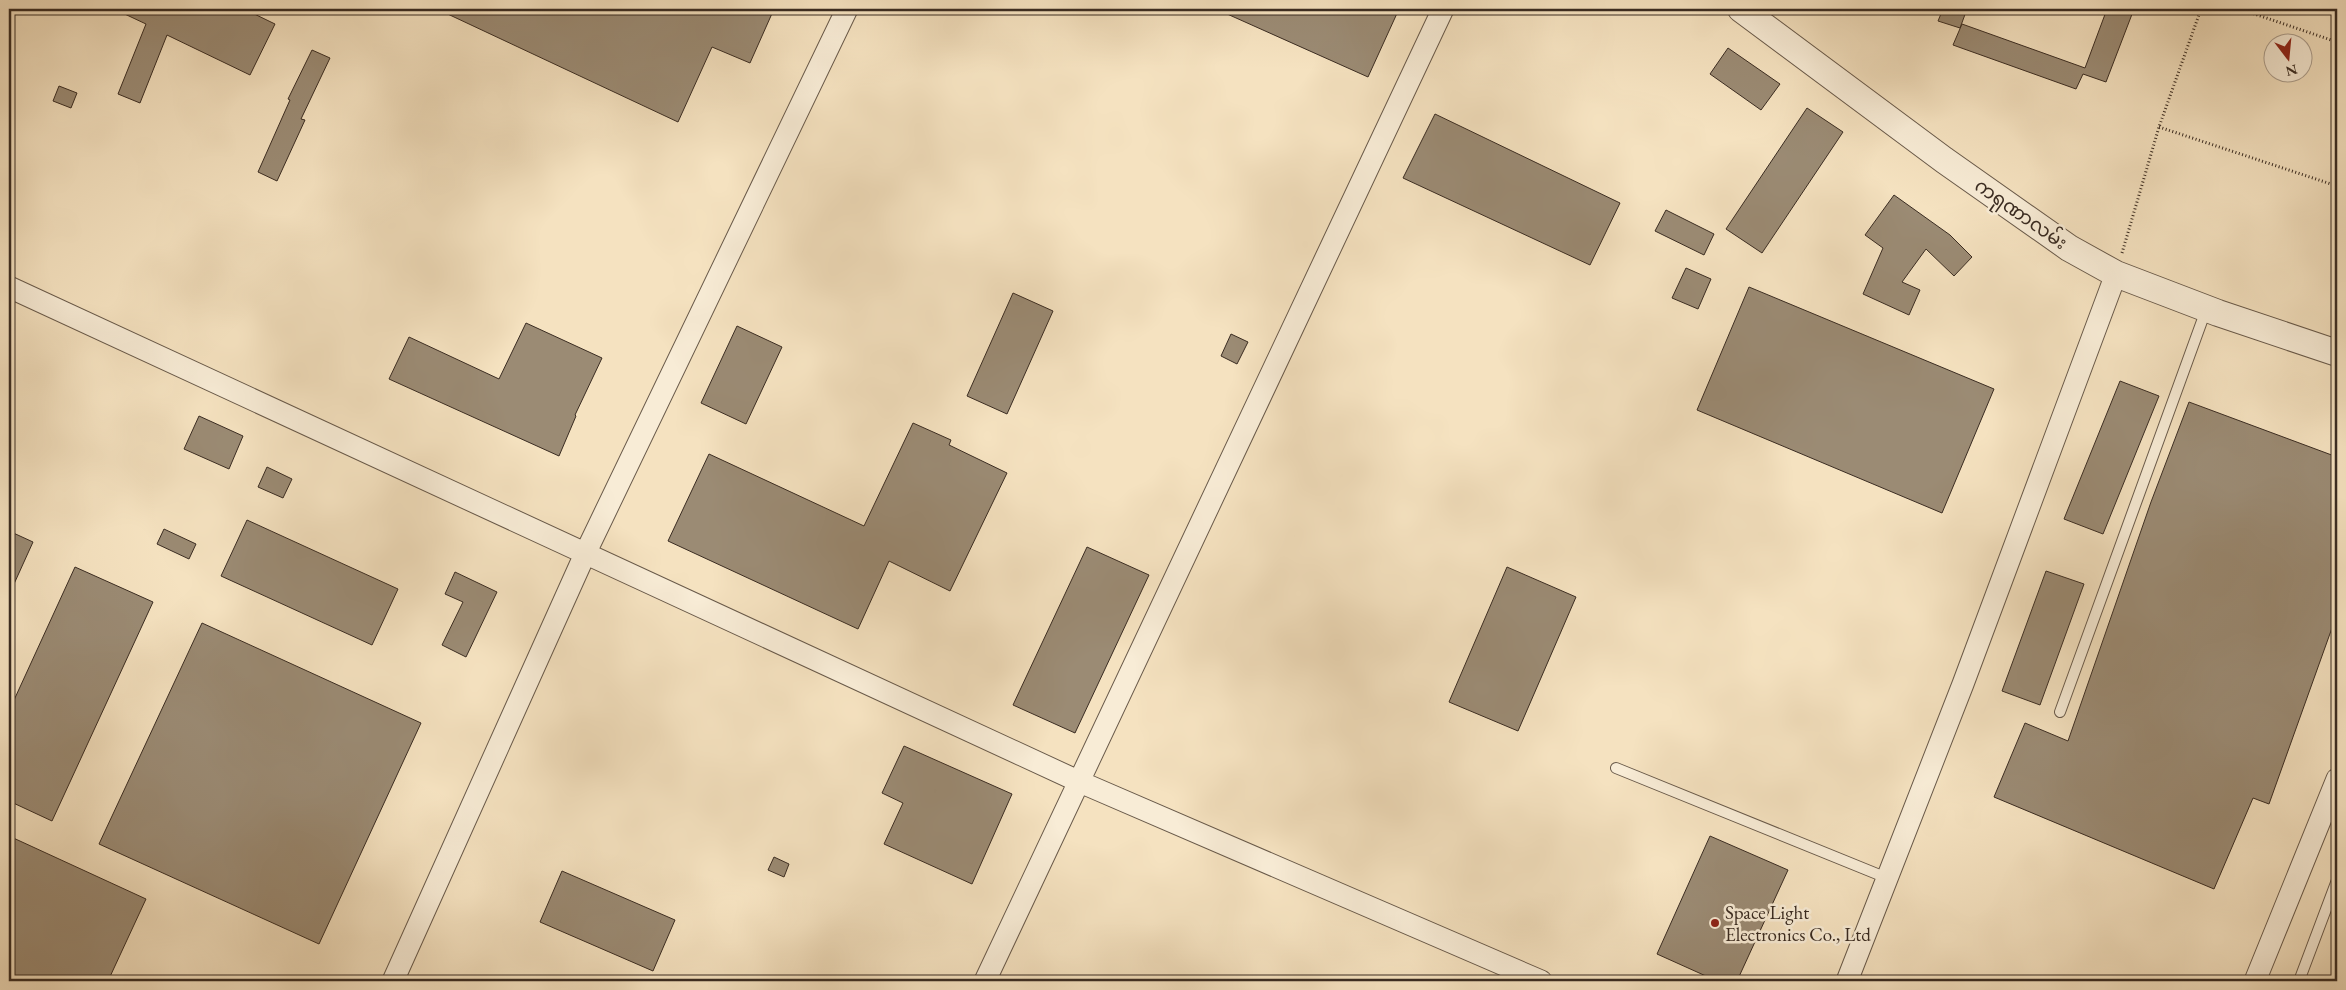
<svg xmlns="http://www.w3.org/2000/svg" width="2346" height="990" font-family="'EB Garamond','Noto Sans Myanmar',serif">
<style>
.building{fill:#9b8b74;stroke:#3a2c22}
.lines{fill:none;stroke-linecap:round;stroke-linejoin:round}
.service-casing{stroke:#695a4a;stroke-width:12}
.minor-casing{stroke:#695a4a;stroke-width:23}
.tertiary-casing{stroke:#695a4a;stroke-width:28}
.path{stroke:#3a2c22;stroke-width:3;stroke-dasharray:1 2.5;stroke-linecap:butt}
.service{stroke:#f8ecd6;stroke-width:10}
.minor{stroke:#f8ecd6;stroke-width:21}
.tertiary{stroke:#f8ecd6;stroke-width:26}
.poi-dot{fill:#8f2418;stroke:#f8ecd6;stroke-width:2}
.labels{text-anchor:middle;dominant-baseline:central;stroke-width:5;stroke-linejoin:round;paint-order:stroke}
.street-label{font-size:19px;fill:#3a2c22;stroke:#f8ecd6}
.poi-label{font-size:19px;fill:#3a2c22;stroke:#f8ecd6;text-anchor:start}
</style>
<rect width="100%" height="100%" fill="#f5e2c0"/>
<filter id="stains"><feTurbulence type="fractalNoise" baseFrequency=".004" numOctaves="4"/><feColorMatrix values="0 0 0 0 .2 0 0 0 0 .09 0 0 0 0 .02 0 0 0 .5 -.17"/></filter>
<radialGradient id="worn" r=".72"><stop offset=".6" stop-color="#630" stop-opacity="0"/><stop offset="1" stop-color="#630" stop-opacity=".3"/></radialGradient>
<path class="building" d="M114,9H244L275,24L250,75L167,35L140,103L118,94L146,24Z
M437,9H774L750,63L712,47L678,122Z
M1216,9H1399L1368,77Z
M1943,9H1967L1960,28L1938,21Z
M2107,9H2134L2106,82L2083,74L2076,89L1953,45L1962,24L2085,68Z
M1728,48L1780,84L1761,110L1710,74Z
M312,50L330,58L301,119L305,120L277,181L258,172L290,100L288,99Z
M59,86L77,93L71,108L53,101Z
M1807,108L1843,132L1762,253L1726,229Z
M1435,114L1620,203L1590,265L1403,178Z
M1894,195L1950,235L1972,257L1954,276L1926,249L1902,282L1920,290L1909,315L1863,294L1883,248L1865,235Z
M1666,210L1714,234L1704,255L1655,231Z
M1686,268L1711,279L1698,309L1672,298Z
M1749,287L1994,389L1942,513L1697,410Z
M1013,293L1053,311L1007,414L967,396Z
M526,323L602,358L575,415L576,416L559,456L389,379L409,337L499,379Z
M737,326L782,347L746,424L701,403Z
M1231,334L1248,342L1237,364L1221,356Z
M2120,381L2159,396L2103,534L2064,519Z
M2189,402L2337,457V614L2269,804L2253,798L2214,889L1994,797L2025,723L2068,741L2151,502Z
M199,416L243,436L229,469L184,449Z
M913,423L951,440L949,445L1007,473L950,591L889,561L858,629L668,541L709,454L864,526Z
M267,467L292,479L283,498L258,487Z
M247,520L398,589L372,645L221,576Z
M164,529L196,544L189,559L157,544Z
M9,531L33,542L9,595Z
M1087,547L1149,575L1075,733L1013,705Z
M75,567L153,602L52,821L9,801V711Z
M1507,567L1576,597L1518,731L1449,702Z
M2046,571L2084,584L2040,705L2002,691Z
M455,572L497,592L466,657L442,645L463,602L445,594Z
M202,623L421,723L319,944L99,844Z
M904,746L1012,794L972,884L884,844L903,803L882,793Z
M9,836L146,899L108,981H9Z
M1710,836L1788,870L1737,981H1717L1657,954Z
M774,857L789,864L784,877L768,870Z
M562,871L675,920L653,971L540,922Z"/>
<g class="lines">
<g class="service-casing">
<path id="service" d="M2060,712L2206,310
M1616,768L1887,878
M2299,981L2337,880"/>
</g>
<g class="minor-casing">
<path id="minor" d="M9,287L1080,782L1541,981
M393,981L585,554L847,9
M985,981L1443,9
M1847,981L1963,684L2116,274
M2255,981L2337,779"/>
</g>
<g class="tertiary-casing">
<path id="tertiary" d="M1741,9L1944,160L2069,248L2116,274L2218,313L2337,353"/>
</g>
<path class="path" d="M2240,9L2337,42
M2159,127L2337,186
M2122,253L2159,127L2201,9"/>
<use href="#service" class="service"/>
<use href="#minor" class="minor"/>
<use href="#tertiary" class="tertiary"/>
</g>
<circle class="poi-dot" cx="1715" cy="923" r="5"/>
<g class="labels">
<g class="street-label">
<text transform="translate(2021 214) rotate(35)">ကရုဏာလမ်း</text>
</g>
<g class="poi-label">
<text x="1725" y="912">Space Light<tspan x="1725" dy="22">Electronics Co., Ltd</tspan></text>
</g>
</g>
<rect width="2346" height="990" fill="none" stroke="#f5e2c0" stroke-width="30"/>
<rect x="10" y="10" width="2326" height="970" fill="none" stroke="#3a2c22" stroke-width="2.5"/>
<rect x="15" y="15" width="2316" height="960" fill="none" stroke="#3a2c22"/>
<g transform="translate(2288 58) rotate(164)"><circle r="24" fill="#f8ecd6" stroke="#ac9f8e"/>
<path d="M0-4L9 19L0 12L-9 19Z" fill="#8f2418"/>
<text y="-8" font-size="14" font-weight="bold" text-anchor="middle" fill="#3a2c22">N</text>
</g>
<rect width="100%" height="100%" filter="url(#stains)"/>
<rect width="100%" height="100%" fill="url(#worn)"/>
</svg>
